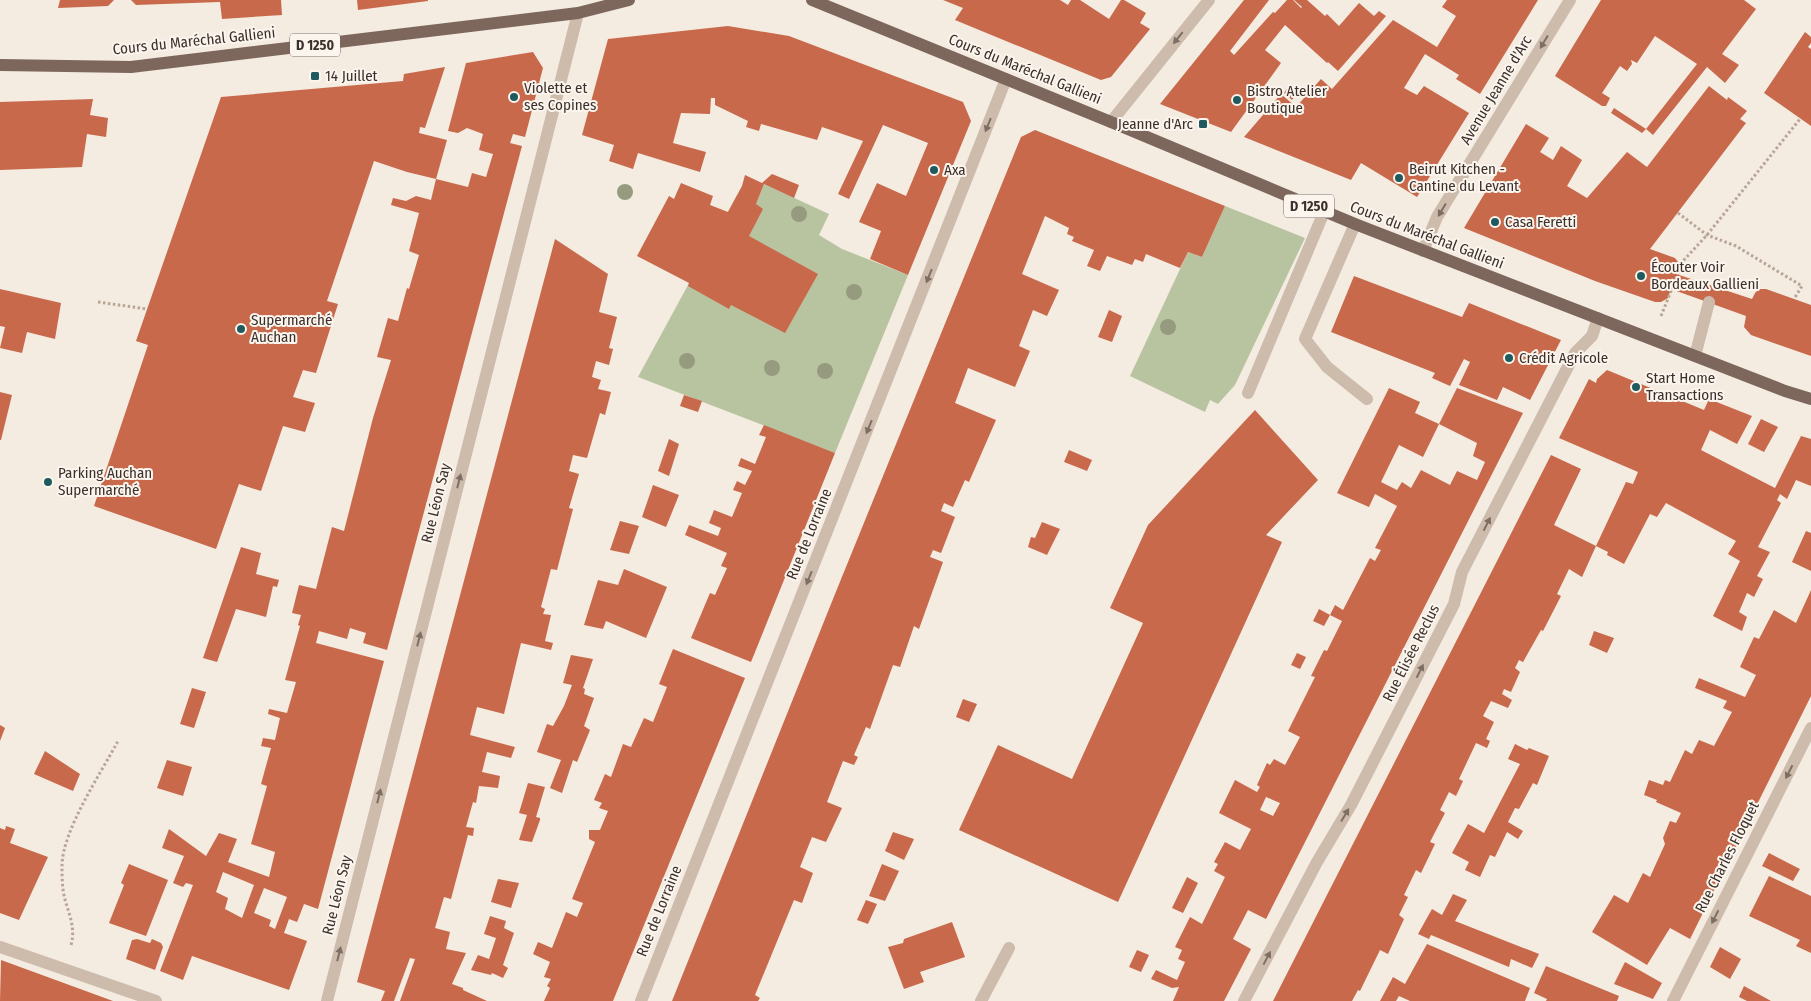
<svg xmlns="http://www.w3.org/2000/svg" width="1811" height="1001" font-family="'Fira Sans Condensed',sans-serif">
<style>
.green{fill:#b8c4a0}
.building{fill:#c8694b;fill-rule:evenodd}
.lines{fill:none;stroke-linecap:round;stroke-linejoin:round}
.path{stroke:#b9a596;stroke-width:3;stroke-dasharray:2.5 2.5;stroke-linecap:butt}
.lane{stroke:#cdbbac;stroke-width:12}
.street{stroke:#cdbbac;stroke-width:12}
.primary{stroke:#7d675c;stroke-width:12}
.tree{fill:#969b7f}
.oneway{fill:#7d6f65}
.poi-dot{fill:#1f5a5e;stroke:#fbf5ee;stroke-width:2}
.labels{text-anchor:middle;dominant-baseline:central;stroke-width:4;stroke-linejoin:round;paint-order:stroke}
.shield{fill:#fbf5ee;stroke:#756b66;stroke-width:1}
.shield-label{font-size:14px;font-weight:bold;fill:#3b302b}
.street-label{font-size:15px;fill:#3b302b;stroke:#fbf5ee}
.poi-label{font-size:15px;fill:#3b302b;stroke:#fbf5ee;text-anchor:start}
</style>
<rect width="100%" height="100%" fill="#f4ebe1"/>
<path class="green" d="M764,184L829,214L819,235L842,249L908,275L835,453L638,377L737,195L756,204Z
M1225,206L1305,238L1235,385L1218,404L1210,400L1205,412L1130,376L1188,252L1202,257Z"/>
<path class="building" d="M60,0H114L108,6L58,8Z
M131,0H281L282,15L222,19L220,2L136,5Z
M357,0H428V1L358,10Z
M943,0H1060L1068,5L1071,0H1080L1109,19L1121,0H1124L1146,13L1140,23L1150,29L1111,77L1101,80L955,20L963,8Z
M1244,0H1269L1230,51L1234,55L1273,12L1275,13L1287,0H1293L1301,8L1302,7L1294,0H1307L1325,16L1327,14L1339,26L1359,3L1374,16L1379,11L1386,16L1338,71L1328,62L1327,63L1285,25L1265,50L1281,63L1231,132L1160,104Z
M1447,0H1538L1480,94L1456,79L1459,75L1425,54L1404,88L1417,95L1424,86L1469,113L1417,197L1361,163L1351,180L1244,137L1281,94L1296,107L1321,79L1332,89L1393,20L1437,47L1456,16L1442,7Z
M1601,0H1744L1756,9L1722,54L1739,65L1725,83L1707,67L1653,135L1646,129L1697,64L1655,36L1637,63L1631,60L1632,64L1627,71L1620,66L1602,93L1610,98L1606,106H1602L1555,76Z
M728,26L789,36L963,102L971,121L908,275L870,259L881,231L859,222L877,183L906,196L928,143L883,125L849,199L838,194L863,141L822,127L817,140L761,124L759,131L746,127L748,121L715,105V98H711L710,114L681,113L673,143L706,152L700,172L638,153L633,169L609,161L614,145L582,135L608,39Z
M1805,32L1811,37V43L1808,47L1811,49V126L1764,93Z
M533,52L543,68L525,137L513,134L510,143L522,146L387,650L363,643L366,633L350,628L347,639L319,631L316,643L384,661L318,909L304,904L297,922L289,919L284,933L307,941L289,990L192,956L183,980L160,971L193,885L186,883L183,887L173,883L184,856L162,848L169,829L206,856L219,833L237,839L228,862L269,877L275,852L251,844L267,786L261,784L271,748L261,746L263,738L275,740L280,718L268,714L269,709L287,713L296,682L285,680L300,626L298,625L301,615L292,613L299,585L316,589L332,527L344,531L373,418L391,360L377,357L388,318L398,321L407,288L409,289L419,255L409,251L419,213L391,205L393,198L406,201L416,196L431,200L436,179L407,172L374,161L327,301L338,304L316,373L303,370L293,397L315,403L305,432L283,426L261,491L239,484L216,549L94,506L148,345L136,341L221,97L403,81L404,74L445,67L425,128L420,127L419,133L447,140L436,179L468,187L472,173L486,177L493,154L479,150L483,134L467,128L458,133L448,131L466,63ZM223,872L254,885L242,918L225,909L228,898L216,892ZM264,888L287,897L275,929L269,926L271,920L254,913Z
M1290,84L1299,91L1292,100L1284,93Z
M1709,86L1727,100L1728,97L1747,111L1740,119L1746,123L1650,249L1675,258L1678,262L1676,274L1752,299L1755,293L1759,289H1766L1811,305V356L1751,335L1744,327L1746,316L1671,289L1668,298L1661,302H1655L1595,281L1464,228L1526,124L1549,138L1540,152L1553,160L1561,146L1582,160L1567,186L1587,198L1627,152L1647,167Z
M93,99L90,115L108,118L106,137L87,134L82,167L0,170V102Z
M1614,108L1646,129L1642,133L1611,113Z
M1035,130L1225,206L1202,257L1188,252L1180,268L1146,254L1143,262L1135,259L1132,265L1107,256L1100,271L1087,266L1094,250L1072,241L1074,237L1067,234L1069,228L1045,216L1022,274L1059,290L1047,316L1033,310L1019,346L1030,351L1015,387L968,368L955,403L996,420L969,482L965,480L953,507L944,503L941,511L955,517L941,553L933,550L930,557L943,562L919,629L914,626L900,667L893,665L870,729L866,727L854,755L858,757L854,765L843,761L827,802L842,808L826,842L812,837L800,867L813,873L802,903L794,900L755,995L760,998L758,1001H672L835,594L1021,137Z
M772,174L799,185L794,198L764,184L756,204L763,209L749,236L818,274L785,333L731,305L729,309L688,286L689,283L637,256L669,196L674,199L681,183L713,196L710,205L728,212L742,186L745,175L762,183Z
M555,239L608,274L599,312L617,317L609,348L613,349L609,365L596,361L592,377L601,380L598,389L611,392L605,415L600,413L587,458L573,455L569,471L579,474L569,508L573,509L557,570L551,569L541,607L545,609L543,614L551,615L545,641L553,643L551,650L521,643L504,714L477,707L470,735L515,747L511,758L487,752L482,772L500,776L498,788L479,786L476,803L473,802L466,827L474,828L473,836L468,835L451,899L444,897L435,928L450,932L446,949L466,953L452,984L463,988V990L487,1001H400L415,959L410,958L394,1001H381L385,991L357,982Z
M1354,276L1462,317L1469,303L1561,340L1530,400L1503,387L1497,400L1459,385L1470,362L1464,359L1450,386L1432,378L1435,373L1331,332Z
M0,289L61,303L55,339L27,332L22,353L0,348L5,327L0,326Z
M1109,310L1122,316L1112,342L1098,337Z
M1607,370L1704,410L1709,399L1752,416L1737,444L1710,430L1701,450L1775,488L1801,436L1811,439V486L1796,480L1787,499L1780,494L1777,500L1781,503L1758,547L1770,552L1757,576L1763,579L1754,597L1747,593L1739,612L1747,617L1742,631L1713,616L1740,561L1728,554L1736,541L1666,503L1657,517L1650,514L1624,564L1607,555L1608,552L1596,546L1626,482L1633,484L1638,472L1559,438L1589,379L1596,383L1597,379Z
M1389,388L1420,402L1415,413L1439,424L1457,388L1523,413L1266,919L1248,910L1233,939L1251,949L1224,1001H1173L1179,987L1172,988L1151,979L1156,970L1177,980L1185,962L1178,959L1182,950L1175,947L1190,917L1202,924L1225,877L1214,871L1218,864L1214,862L1225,842L1240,850L1251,829L1219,813L1235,780L1257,792L1260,787L1257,785L1267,763L1270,765L1274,759L1285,765L1300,737L1288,731L1315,677L1311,676L1324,650L1327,651L1342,621L1330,615L1335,605L1343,610L1370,558L1375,561L1381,550L1375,548L1397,506L1375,494L1369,507L1337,493ZM1439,424L1477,443L1473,456L1485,462L1477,480L1457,471L1450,485L1421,470L1411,488L1402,482L1397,490L1381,482L1399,445L1423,457ZM1266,797L1280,803L1273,816L1260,810Z
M0,392L12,395L1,440H0Z
M684,395L702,401L698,412L680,406Z
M1255,410L1318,480L1266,535L1282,542L1118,902L959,830L998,745L1072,779L1143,623L1110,608L1148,525Z
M1761,419L1778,427L1764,452L1748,444Z
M764,425L835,453L751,662L691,638L710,593L715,595L727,568L721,566L727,553L685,535L689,525L718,536L721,528L709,523L714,510L732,517L742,493L733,490L737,481L745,485L752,471L738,466L741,458L755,464L766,437L759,435Z
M669,439L679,444L669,476L658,471Z
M1069,450L1092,460L1087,471L1064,462Z
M1551,455L1581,469L1554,525L1596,546L1582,577L1569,569L1557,594L1561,596L1543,631L1541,630L1523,662L1519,660L1515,668L1520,672L1511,692L1504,689L1502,694L1512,700L1508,708L1491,701L1483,716L1494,722L1486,739L1490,741L1487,748L1476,743L1459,779L1463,781L1456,796L1449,792L1440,810L1445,813L1430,842L1435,844L1421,873L1416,870L1404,895L1408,897L1399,915L1404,919L1388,954L1380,950L1360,991L1358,990L1352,1001H1273Z
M653,485L679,495L666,527L642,517Z
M620,521L639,526L629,554L610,550Z
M1042,522L1060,529L1047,555L1028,547L1031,537L1035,538Z
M1806,531L1811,533V571L1792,562Z
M241,547L261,553L256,574L279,580L277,587L273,586L266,617L236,609L217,662L203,658Z
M624,569L667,587L646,638L606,621L603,629L584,625L598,580L618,585Z
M1811,590V696L1690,939L1670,928L1647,965L1592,932L1614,895L1628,903L1643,873L1650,877L1665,844L1663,838L1670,821L1676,823L1681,813L1656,802L1657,800L1644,795L1649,780L1663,785L1665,780L1670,782L1685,750L1692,754L1699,740L1714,746L1732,712L1723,708L1727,701L1695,688L1699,678L1745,697L1756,675L1740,667L1754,637L1759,639L1774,610L1796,623Z
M1319,609L1330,615L1324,626L1313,621Z
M1594,631L1614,638L1607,653L1589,645Z
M673,649L745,678L613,1001H544L550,988L547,986L551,979L544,977L550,962L533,954L538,942L552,948L566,912L577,917L583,903L572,899L595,842L589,839V830H600L608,811L599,808L602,803L594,800L605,774L611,777L623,744L631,747L644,718L653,722L667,687L659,684Z
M1297,653L1306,657L1300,669L1291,665Z
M571,655L593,659L583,688L585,689L584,694L594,698L584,726L590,730L577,762L573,760L562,793L550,788L561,760L537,752L547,724L553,726L564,706L572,685L563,683Z
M192,688L206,692L194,728L180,724Z
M963,699L977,704L969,722L956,717Z
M0,725L5,728L0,741Z
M1515,744L1527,750L1529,748L1549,756L1537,785L1533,783L1519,809L1515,808L1508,822L1523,831L1518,839L1507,832L1495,857L1490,855L1480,877L1465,870L1469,862L1452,853L1468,824L1484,833L1520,764L1508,759Z
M45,751L80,774L73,791L34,774Z
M167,760L192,767L183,796L157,788Z
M528,783L545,787L536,817L540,818V820L532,842L519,840L527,815L519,813Z
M6,826L15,829L10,843L48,857L19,920L0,913V828L5,830Z
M893,832L914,839L904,860L885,851Z
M1769,853L1800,869L1793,881L1762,866Z
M129,864L168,880L146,936L109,923L124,885L121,883Z
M882,864L899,871L885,901L869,896Z
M1769,876L1811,896V953L1796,946L1800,940L1749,916Z
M1187,877L1198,883L1183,913L1172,908Z
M498,879L519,883L511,908L491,902Z
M1453,894L1467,900L1455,921L1539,954L1532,968L1511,959L1509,967L1431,935L1429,939L1418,934L1432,909L1442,915Z
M866,900L877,904L868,924L857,920Z
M490,916L506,921L504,928L514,933L503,965L508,968L503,978L492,973L491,975L471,970L478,955L489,959L496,938L484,934Z
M952,922L965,957L920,972L924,982L904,989L888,947L903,943L904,939Z
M137,939L150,943L152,939L161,943L163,947L155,970L126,959L132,940Z
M1427,944L1530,988L1525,1001H1410L1399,996L1396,1001H1380L1393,977L1405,984Z
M1720,947L1741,959L1730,979L1710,967Z
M1137,950L1149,955L1141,972L1129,967Z
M1,960L113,1001H0Z
M1625,962L1662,983L1653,999L1614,984Z
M1546,966L1619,996L1617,1001H1546L1547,999L1534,993Z
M1744,986L1771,1001H1747L1739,997Z"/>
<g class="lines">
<path class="path" d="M1678,213L1707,235L1736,246L1802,286L1794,299
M98,302L147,309
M1661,316L1683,261L1707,235L1800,119
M71,945C77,924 65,908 63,889C62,881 62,873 62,866C62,831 101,773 118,741"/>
<path class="lane" d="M1355,224L1305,339L1327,367L1367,399
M1695,356L1709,302
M1248,393L1324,212
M981,1001L1009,948"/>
<path class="street" d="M1111,122L1209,0
M1423,251L1437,217L1570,0
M0,947L156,1001
M327,1001L578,13
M641,1001L1006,79
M1244,1001L1317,862L1351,805L1454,604L1462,572L1575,353L1592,336L1598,318
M1673,1001L1811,728"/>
<path class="primary" d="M812,0L1111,122L1355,224L1785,391L1811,399
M0,65L131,67L578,13L629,0"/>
</g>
<g class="tree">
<circle cx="625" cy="192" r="8"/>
<circle cx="799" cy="214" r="8"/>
<circle cx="854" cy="292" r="8"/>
<circle cx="1168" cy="327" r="8"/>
<circle cx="687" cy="361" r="8"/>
<circle cx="772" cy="368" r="8"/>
<circle cx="825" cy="371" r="8"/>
</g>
<defs><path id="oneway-solid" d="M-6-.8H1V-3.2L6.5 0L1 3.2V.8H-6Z" transform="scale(1.25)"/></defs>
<g class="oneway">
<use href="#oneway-solid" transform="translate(1178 38) rotate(129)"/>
<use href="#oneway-solid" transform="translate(1544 42) rotate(121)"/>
<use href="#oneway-solid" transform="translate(988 125) rotate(112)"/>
<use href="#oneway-solid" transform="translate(1442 210) rotate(121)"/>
<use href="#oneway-solid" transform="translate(929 276) rotate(112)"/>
<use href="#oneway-solid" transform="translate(869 427) rotate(112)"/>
<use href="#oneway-solid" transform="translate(459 481) rotate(-76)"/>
<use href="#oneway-solid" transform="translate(1487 524) rotate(-63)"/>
<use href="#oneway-solid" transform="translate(809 578) rotate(112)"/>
<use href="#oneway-solid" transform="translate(419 639) rotate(-76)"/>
<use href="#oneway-solid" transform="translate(1420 671) rotate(-63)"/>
<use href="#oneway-solid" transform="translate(1789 772) rotate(117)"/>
<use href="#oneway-solid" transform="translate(379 796) rotate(-76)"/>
<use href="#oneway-solid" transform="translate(1345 815) rotate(-59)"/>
<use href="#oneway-solid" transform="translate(1715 917) rotate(117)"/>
<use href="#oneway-solid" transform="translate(339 954) rotate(-76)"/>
<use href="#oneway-solid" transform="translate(1267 958) rotate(-62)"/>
</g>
<g class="poi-dot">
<rect x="310" y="71" width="10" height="10" rx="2.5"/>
<circle cx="514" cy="97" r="5"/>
<circle cx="1237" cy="100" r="5"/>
<rect x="1198" y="119" width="10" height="10" rx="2.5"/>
<circle cx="934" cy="170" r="5"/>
<circle cx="1399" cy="178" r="5"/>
<circle cx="1495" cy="222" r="5"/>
<circle cx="1641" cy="276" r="5"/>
<circle cx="241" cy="329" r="5"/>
<circle cx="1509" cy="358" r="5"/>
<circle cx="1636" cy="387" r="5"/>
<circle cx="48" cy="482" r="5"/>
</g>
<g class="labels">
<g class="shield">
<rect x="290" y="33.5" width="50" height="23" rx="4"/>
<rect x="1284" y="194.5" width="50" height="23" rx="4"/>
</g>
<g class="shield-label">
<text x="315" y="45">D 1250</text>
<text x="1309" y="206">D 1250</text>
</g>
<g class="street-label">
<text transform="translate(194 41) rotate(-6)">Cours du Maréchal Gallieni</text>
<text transform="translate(1025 69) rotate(22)">Cours du Maréchal Gallieni</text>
<text transform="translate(1496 90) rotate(-59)">Avenue Jeanne d'Arc</text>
<text transform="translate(1427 235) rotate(21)">Cours du Maréchal Gallieni</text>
<text transform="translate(436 503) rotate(-76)">Rue Léon Say</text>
<text transform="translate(809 534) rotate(-68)">Rue de Lorraine</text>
<text transform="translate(1411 653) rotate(-63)">Rue Élisée Reclus</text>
<text transform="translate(1727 857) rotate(-63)">Rue Charles Floquet</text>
<text transform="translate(337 895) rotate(-76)">Rue Léon Say</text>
<text transform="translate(659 911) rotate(-68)">Rue de Lorraine</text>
</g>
<g class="poi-label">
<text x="325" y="76">14 Juillet</text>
<text x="524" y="88">Violette et<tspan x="524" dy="17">ses Copines</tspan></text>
<text x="1247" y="91">Bistro Atelier<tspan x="1247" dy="17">Boutique</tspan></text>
<text x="1193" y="124" text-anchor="end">Jeanne d'Arc</text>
<text x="1409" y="169">Beirut Kitchen -<tspan x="1409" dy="17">Cantine du Levant</tspan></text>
<text x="944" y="170">Axa</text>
<text x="1505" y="222">Casa Feretti</text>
<text x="1651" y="267">Écouter Voir<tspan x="1651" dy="17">Bordeaux Gallieni</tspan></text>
<text x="251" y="320">Supermarché<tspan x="251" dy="17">Auchan</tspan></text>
<text x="1519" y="358">Crédit Agricole</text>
<text x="1646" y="378">Start Home<tspan x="1646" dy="17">Transactions</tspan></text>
<text x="58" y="473">Parking Auchan<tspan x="58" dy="17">Supermarché</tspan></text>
</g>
</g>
</svg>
